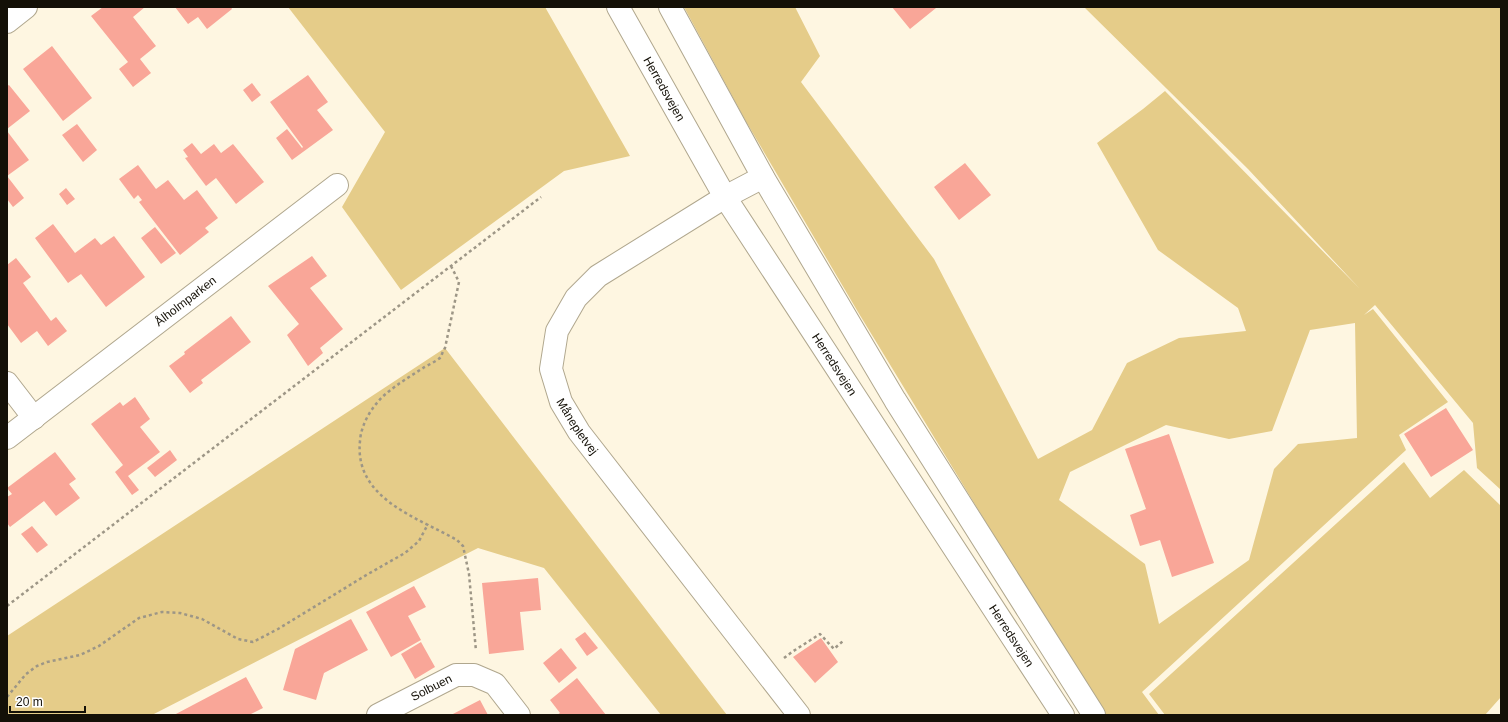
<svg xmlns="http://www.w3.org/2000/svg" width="1508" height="722" font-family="Helvetica,sans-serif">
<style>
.green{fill:#e5cc89;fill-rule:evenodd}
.building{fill:#f9a698}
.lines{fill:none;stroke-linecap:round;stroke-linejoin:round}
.minor-casing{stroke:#b0a78e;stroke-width:24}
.path{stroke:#9d9686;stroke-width:2.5;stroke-dasharray:3 3;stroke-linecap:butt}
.minor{stroke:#fff;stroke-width:22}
.labels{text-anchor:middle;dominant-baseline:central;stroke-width:3;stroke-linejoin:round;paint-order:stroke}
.street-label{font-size:12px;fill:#141007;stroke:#fff}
</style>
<rect width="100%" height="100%" fill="#fef6e1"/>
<path class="green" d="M288,7H545L630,156L564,171L401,290L342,207L385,132Z
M684,7H795L820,56L801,82L934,259L1038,459L1092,430L1127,363L1179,338L1246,331L1238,308L1158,250L1097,143L1143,109L1165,91L1360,289L1248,169L1084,7H1501V490L1477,468L1473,423L1375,305L1364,315L1373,309L1448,402L1399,435L1406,450L1142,692L1159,715H1103L858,312L744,118ZM1355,323L1357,438L1298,444L1274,469L1249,560L1159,624L1145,564L1059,500L1070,472L1166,425L1229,439L1272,431L1310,330Z
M445,348L727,715H661L544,568L478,548L152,715H7V636Z
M1404,462L1430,498L1464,470L1501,506V697L1485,715H1165L1149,694Z"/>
<path class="building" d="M103,7H145L133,17L156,46L140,59L151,73L133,87L119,69L128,62L91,16Z
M175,7H231L232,9L207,29L198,17L188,24Z
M892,7H936V8L910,29Z
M52,46L92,98L63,121L23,69Z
M308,75L328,102L317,110L333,130L292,160L276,138L287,129L302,148L303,147L270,102Z
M252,83L261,95L252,102L243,90Z
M9,85L30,111L7,129V86Z
M77,124L97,150L83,162L62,135Z
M7,131L29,160L7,176L24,198L13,207L7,199Z
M192,143L201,154L214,144L221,153L233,144L264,182L236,204L216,178L206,186L185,158L188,157L183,150Z
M965,163L991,195L959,220L934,187Z
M138,165L156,189L168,180L184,200L197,190L218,218L205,228L209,232L180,255L139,202L142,200L138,195L134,199L119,179Z
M66,188L75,199L67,205L59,194Z
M53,224L75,253L95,238L101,245L114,236L145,277L106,307L81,274L68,283L35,238Z
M155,227L176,253L161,264L141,238Z
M312,256L327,276L310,288L343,329L320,348L323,353L308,366L287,335L299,324L268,286Z
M16,258L31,277L23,283L51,321L56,317L67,331L48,346L37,331L21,343L7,324V265Z
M231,316L251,342L201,380L203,383L190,393L169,366L185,354L184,352Z
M135,397L150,419L140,427L160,452L128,476L139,490L132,495L115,472L123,465L91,424L120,402L123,406Z
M1446,408L1473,450L1431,477L1404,434Z
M1169,434L1214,563L1172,577L1160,540L1140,546L1130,515L1146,509L1125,449Z
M170,450L177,460L155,477L147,468Z
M55,452L76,479L69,484L80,498L56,516L44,501L10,527L7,523V497L12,494L7,488Z
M32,526L48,545L37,553L21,534Z
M538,578L541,610L520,612L524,650L489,654L482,583Z
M414,586L426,607L408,616L421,640L391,657L366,612Z
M351,619L368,650L324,673L316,700L283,690L295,649Z
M585,632L598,648L587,656L575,639Z
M821,638L838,662L815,683L793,657Z
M421,642L435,667L415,679L401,654Z
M561,648L577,668L559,683L543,663Z
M246,677L263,708L249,715H174Z
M577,678L606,715H557L560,713L550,700Z
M480,700L488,715H451Z"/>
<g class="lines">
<g class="minor-casing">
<g id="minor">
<path id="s1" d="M618,7L725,197L1063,715"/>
<path d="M670,7L763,177L895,400L1094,715"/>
<path d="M7,22L26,7"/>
<path id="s2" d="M763,177L725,197L598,276L576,298L557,331L551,369L561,402L579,432L799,715"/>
<path d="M7,383L34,418"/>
<path id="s3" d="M7,438L337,185"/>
<path id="s4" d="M378,715L456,675H474L495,684L519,715"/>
</g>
</g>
<path class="path" d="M451,266L459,282L445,348C443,351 442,354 441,357C437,361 428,365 423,368C411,376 399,383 388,392C374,403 361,423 360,441C354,498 416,517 457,540L463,546L469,574L476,651
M7,606L541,197
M784,658L792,652L820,634L834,649L843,641
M7,697L26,674L37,666L47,662L80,655L99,646L139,618L162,612L180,613L202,619L238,639L253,642L278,629L368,574L405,553L419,541L428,524"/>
<use href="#minor" class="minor"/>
</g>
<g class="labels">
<g class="street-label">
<text stroke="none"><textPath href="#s1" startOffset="94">Herredsvejen</textPath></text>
<text stroke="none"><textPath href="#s3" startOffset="225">Ålholmparken</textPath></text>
<text stroke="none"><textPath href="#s1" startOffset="418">Herredsvejen</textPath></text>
<text stroke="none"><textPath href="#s2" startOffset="364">Månepletvej</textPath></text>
<text stroke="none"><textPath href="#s1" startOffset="742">Herredsvejen</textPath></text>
<text stroke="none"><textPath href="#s4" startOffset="60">Solbuen</textPath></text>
</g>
</g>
<rect width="1508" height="722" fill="none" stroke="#141007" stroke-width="16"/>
<path d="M10 706v6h75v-6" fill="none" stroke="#141007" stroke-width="2"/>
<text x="16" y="706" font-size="12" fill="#141007" stroke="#ffffff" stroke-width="3" paint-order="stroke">20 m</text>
</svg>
